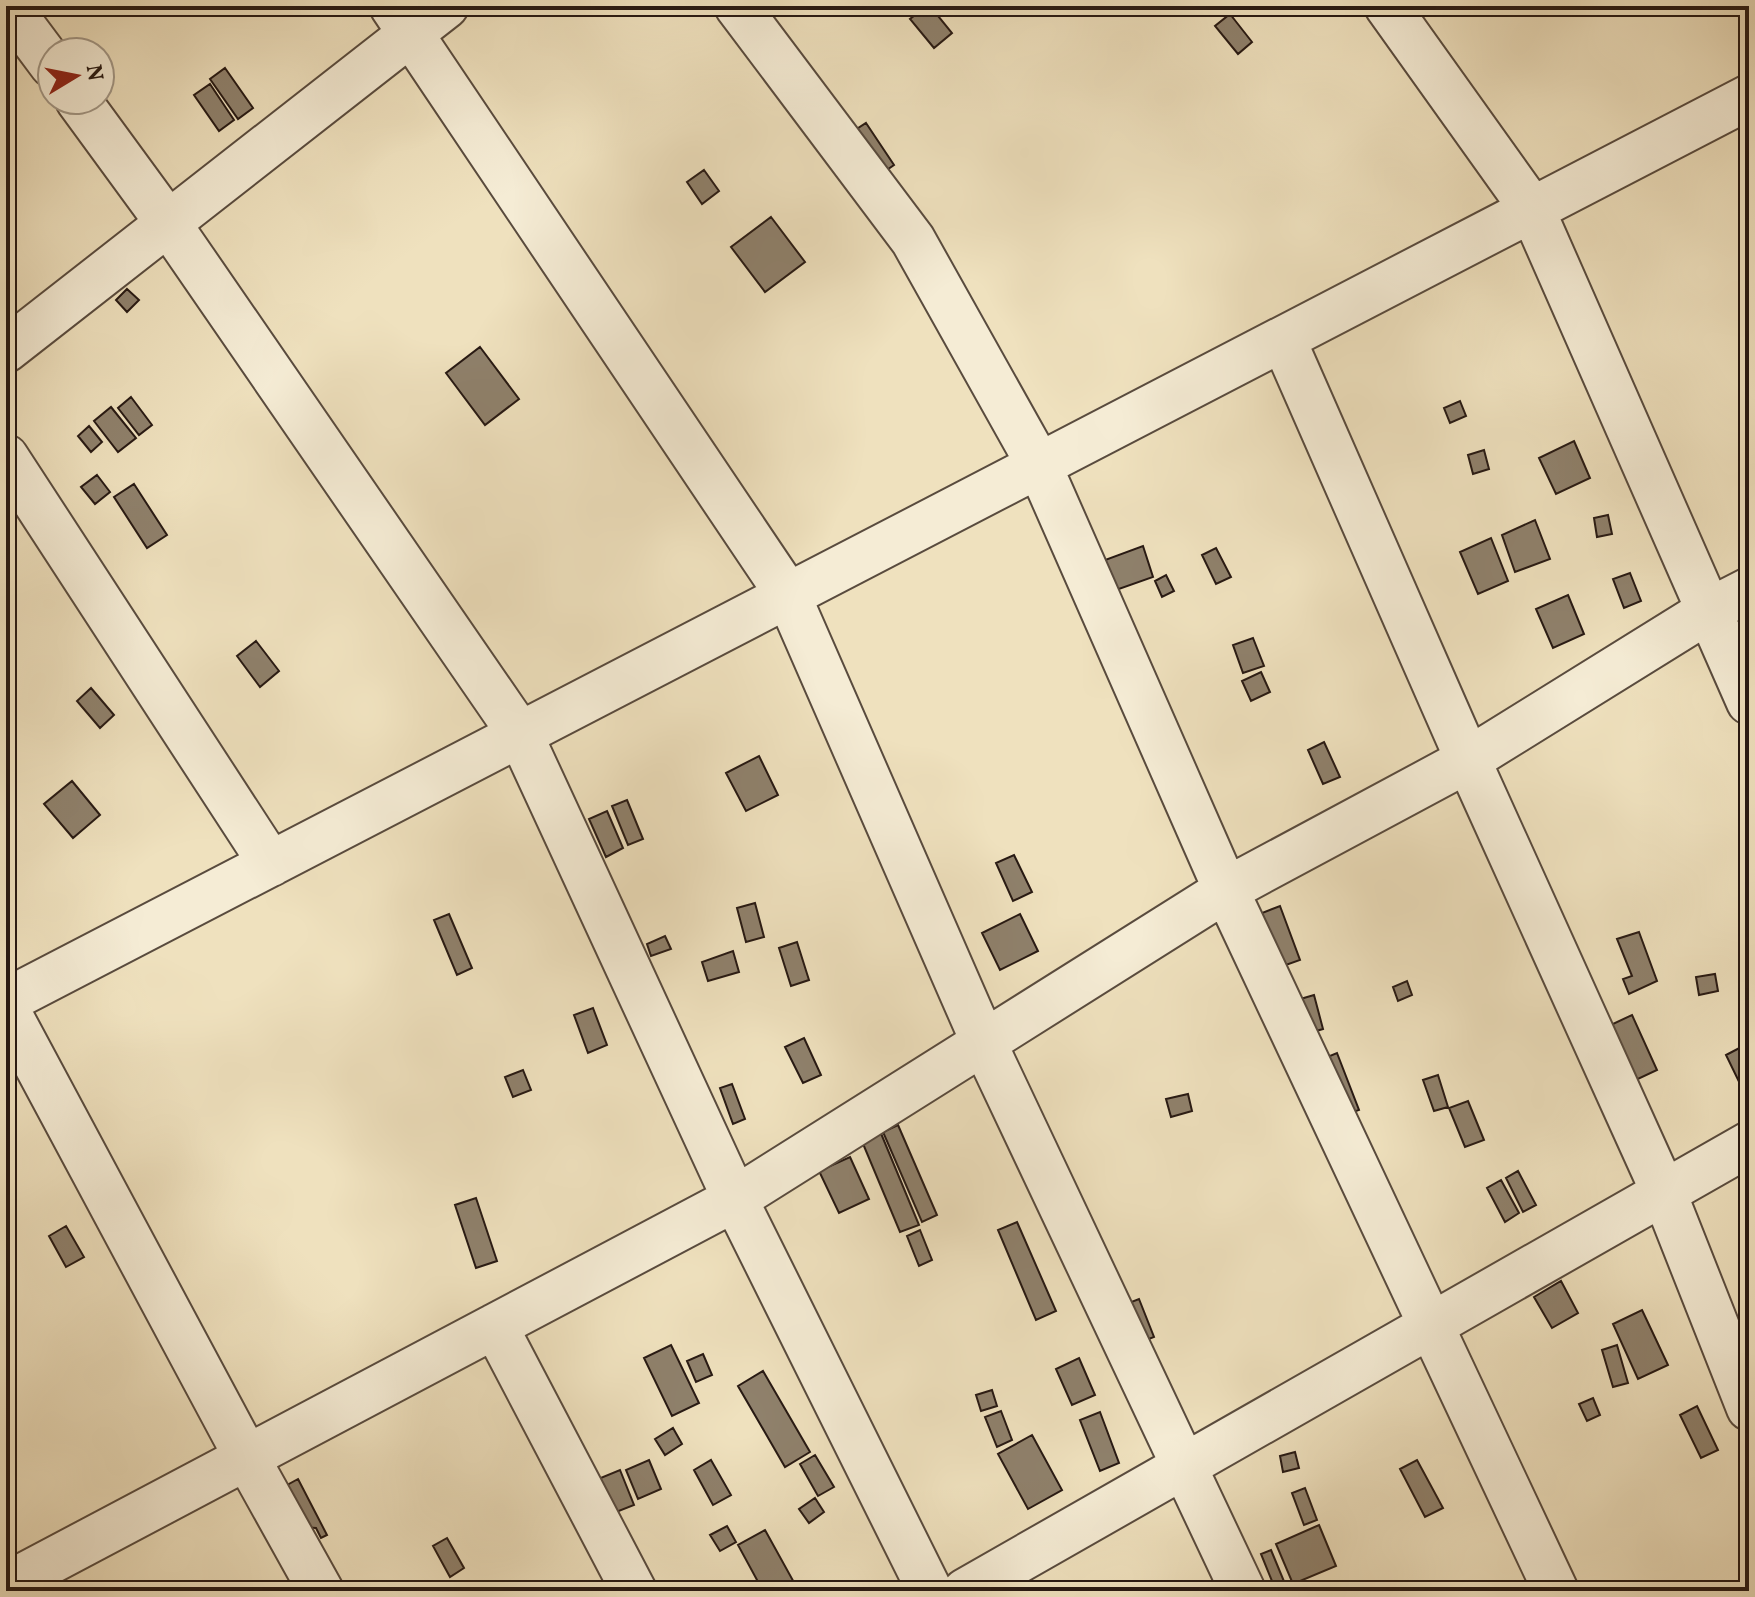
<svg xmlns="http://www.w3.org/2000/svg" width="1755" height="1597" font-family="Vollkorn,serif">
<style>
.building{fill:#8f816c;stroke:#271913;stroke-width:2}
.lines{fill:none;stroke-linecap:round;stroke-linejoin:round}
.minor-casing{stroke:#594b3e;stroke-width:48}
.minor{stroke:#f5ecd5;stroke-width:44}
</style>
<rect width="100%" height="100%" fill="#efe1be"/>
<filter id="stains"><feTurbulence type="fractalNoise" baseFrequency=".0025" numOctaves="4"/><feColorMatrix values="0 0 0 0 .2 0 0 0 0 .09 0 0 0 0 .02 0 0 0 .5 -.17"/></filter>
<radialGradient id="worn" r=".72"><stop offset=".6" stop-color="#630" stop-opacity="0"/><stop offset="1" stop-color="#630" stop-opacity=".3"/></radialGradient>
<path class="building" d="M927,6H930L952,33L934,48L910,19Z
M1230,14L1252,42L1238,54L1215,26Z
M225,68L253,108L238,119L210,79Z
M210,84L234,120L219,131L194,95Z
M866,123L894,165L878,176L849,134Z
M704,170L719,191L702,204L687,182Z
M771,217L805,262L765,292L731,247Z
M127,289L139,300L127,312L116,300Z
M480,347L519,399L485,425L446,373Z
M131,397L152,425L139,435L118,408Z
M1460,401L1466,416L1450,423L1444,408Z
M111,407L136,438L118,452L94,421Z
M89,426L102,442L91,452L78,436Z
M1574,441L1590,478L1556,494L1539,458Z
M1484,450L1489,469L1473,474L1468,455Z
M97,475L110,492L95,504L81,487Z
M134,484L167,535L147,548L114,497Z
M1608,515L1612,534L1597,537L1594,518Z
M1535,520L1550,559L1515,572L1502,535Z
M1491,538L1508,581L1478,594L1460,552Z
M1143,546L1153,577L1116,590L1105,560Z
M1216,548L1231,577L1216,584L1202,555Z
M1630,573L1641,601L1624,608L1613,579Z
M1166,575L1174,591L1162,597L1155,581Z
M1568,595L1584,634L1553,648L1536,609Z
M1253,638L1264,666L1243,673L1233,645Z
M256,641L279,671L260,687L237,656Z
M1261,672L1270,692L1251,701L1242,681Z
M91,688L114,715L100,728L77,701Z
M1324,742L1340,777L1323,784L1308,750Z
M759,756L778,795L746,811L726,773Z
M72,781L100,815L73,838L44,804Z
M627,800L643,839L628,845L612,806Z
M607,811L623,848L606,857L589,819Z
M1014,855L1032,892L1013,901L996,863Z
M755,903L764,937L746,942L737,908Z
M1280,906L1300,960L1283,966L1262,913Z
M449,914L472,968L457,975L434,920Z
M1020,914L1038,951L1000,970L982,933Z
M1639,932L1657,981L1629,994L1623,979L1632,976L1617,939Z
M665,936L671,949L651,956L647,944Z
M797,942L809,980L791,986L779,948Z
M733,951L739,972L708,981L702,962Z
M1715,974L1718,991L1699,995L1696,977Z
M1407,981L1412,995L1398,1001L1393,987Z
M1314,995L1323,1029L1306,1034L1297,1000Z
M593,1008L607,1045L588,1053L574,1015Z
M1632,1015L1657,1070L1623,1086L1598,1031Z
M804,1038L821,1075L803,1083L785,1047Z
M1749,1043V1090L1744,1092L1726,1055Z
M1337,1053L1359,1110L1342,1116L1320,1060Z
M523,1070L531,1090L513,1097L505,1077Z
M1438,1075L1448,1107L1434,1111L1423,1080Z
M732,1084L745,1119L733,1124L720,1088Z
M1188,1094L1192,1111L1171,1117L1166,1099Z
M1468,1101L1484,1140L1465,1147L1449,1108Z
M898,1125L937,1215L922,1222L883,1132Z
M880,1131L919,1225L900,1232L861,1139Z
M850,1157L869,1199L839,1213L819,1171Z
M1518,1171L1536,1205L1523,1212L1506,1178Z
M1501,1180L1519,1213L1505,1222L1487,1188Z
M476,1198L497,1261L476,1268L455,1205Z
M1017,1222L1056,1311L1036,1320L998,1230Z
M66,1226L84,1257L66,1267L49,1236Z
M920,1230L932,1260L919,1266L907,1236Z
M1561,1281L1578,1313L1552,1328L1534,1297Z
M1139,1299L1154,1337L1136,1344L1121,1306Z
M1642,1310L1668,1365L1638,1379L1613,1324Z
M671,1345L699,1403L672,1416L644,1358Z
M1617,1345L1628,1383L1613,1387L1602,1350Z
M703,1354L712,1375L696,1382L687,1361Z
M1079,1358L1095,1395L1072,1405L1056,1369Z
M763,1371L810,1452L785,1467L738,1386Z
M992,1390L997,1406L981,1411L976,1395Z
M1593,1398L1600,1415L1587,1421L1579,1404Z
M1697,1406L1718,1450L1701,1458L1680,1415Z
M1001,1411L1012,1440L997,1447L985,1417Z
M1100,1412L1119,1463L1100,1471L1080,1420Z
M673,1428L682,1444L665,1455L655,1439Z
M1032,1435L1062,1490L1028,1509L998,1454Z
M1295,1452L1299,1468L1283,1472L1280,1456Z
M815,1455L834,1487L818,1496L800,1464Z
M649,1460L661,1489L638,1499L626,1470Z
M711,1460L731,1495L713,1505L694,1470Z
M1417,1460L1443,1508L1425,1517L1400,1469Z
M620,1470L634,1505L601,1518L586,1484Z
M298,1479L327,1535L321,1538L316,1528L299,1527L280,1489Z
M1305,1488L1317,1520L1304,1525L1292,1493Z
M815,1498L824,1512L809,1523L799,1509Z
M1319,1525L1336,1566L1293,1584L1276,1544Z
M727,1526L736,1542L720,1551L710,1535Z
M765,1530L796,1586L787,1591H763L738,1545Z
M447,1538L464,1568L450,1577L433,1546Z
M1271,1550L1288,1591H1276L1261,1554Z"/>
<g class="lines">
<g class="minor-casing">
<path id="minor" d="M8,6L52,65
M392,6L788,595L983,1041L1243,1591
M737,6L913,240L1039,465L1226,890L1556,1591
M1387,6L1532,209L1749,702
M78,100L168,223L520,734L735,1199L930,1591
M1283,339L1468,760L1664,1193L1749,1408
M6,350L446,6
M6,457L271,864
M6,1001L1749,97
M6,1008L247,1458L321,1591
M495,1326L634,1591
M6,1585L735,1199L1226,890L1468,760L1708,611L1749,590
M965,1591L1749,1144"/>
</g>
<use href="#minor" class="minor"/>
</g>
<rect width="1755" height="1597" fill="none" stroke="#efe1be" stroke-width="32"/>
<rect x="8" y="8" width="1739" height="1581" fill="none" stroke="#271913" stroke-width="4"/>
<rect x="16" y="16" width="1723" height="1565" fill="none" stroke="#271913" stroke-width="2"/>
<g transform="translate(76 76) rotate(80)"><circle r="38" fill="#f5ecd5" stroke="#a39887" stroke-width="2"/>
<path d="M0-6L14 30L0 20L-14 30Z" fill="#8f2418"/>
<text y="-12" font-size="22" font-weight="bold" text-anchor="middle" fill="#271913">N</text>
</g>
<rect width="100%" height="100%" filter="url(#stains)"/>
<rect width="100%" height="100%" fill="url(#worn)"/>
</svg>
